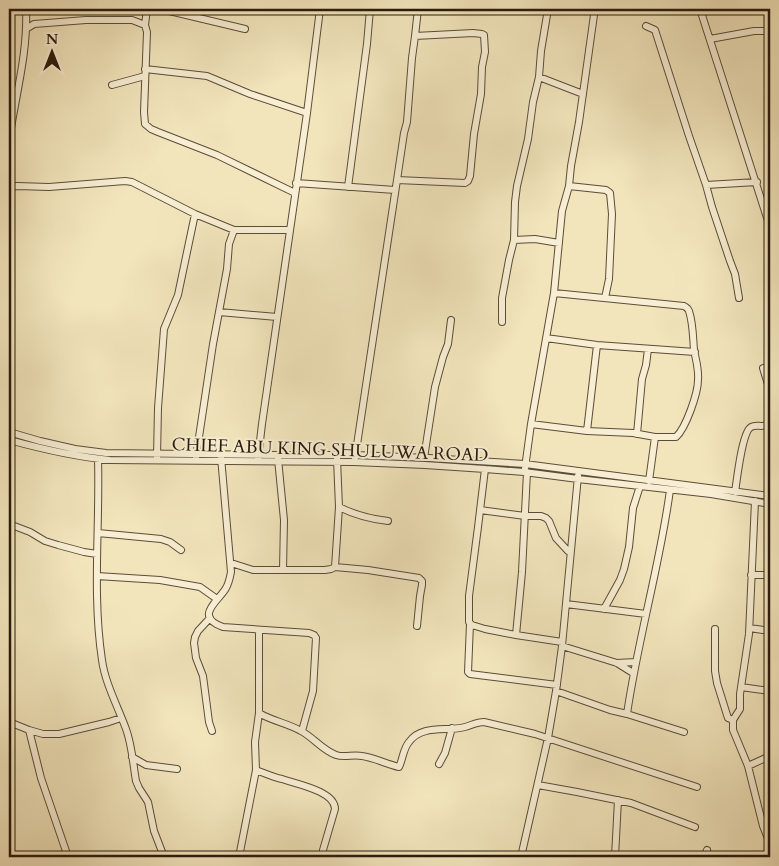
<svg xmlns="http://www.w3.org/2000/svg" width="779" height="866" font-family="Cardo,serif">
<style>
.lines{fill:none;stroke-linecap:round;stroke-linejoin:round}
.minor-casing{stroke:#5b4d38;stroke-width:8}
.minor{stroke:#f7eed3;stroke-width:6}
.labels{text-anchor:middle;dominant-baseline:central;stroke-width:4;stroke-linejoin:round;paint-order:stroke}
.street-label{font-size:18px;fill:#291a0c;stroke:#f7eed3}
</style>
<rect width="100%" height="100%" fill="#f2e5bc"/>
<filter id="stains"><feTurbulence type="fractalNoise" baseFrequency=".004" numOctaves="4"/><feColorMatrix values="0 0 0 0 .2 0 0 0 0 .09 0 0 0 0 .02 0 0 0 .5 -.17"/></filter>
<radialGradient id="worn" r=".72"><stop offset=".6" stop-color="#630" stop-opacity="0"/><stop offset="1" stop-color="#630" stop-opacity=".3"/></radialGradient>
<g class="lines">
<g class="minor-casing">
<path id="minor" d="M700,9L770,227
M646,26L655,30L689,136L706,185L757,182
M26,29L34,24L86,20H132L145,25
M245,29L161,9H147L145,25L147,32L144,112L145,124L151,129L158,132L217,155L295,193
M415,36L473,33L482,34L484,35L485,52L482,67L481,94L474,134L470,176L468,181L465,183L397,180L404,133L407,122L412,58L415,36L418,9
M710,39L754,31H770
M145,69L207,76L250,94L307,113
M539,77L583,94
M112,85L145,76
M9,141C15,97 28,54 26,9
M296,183L395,190
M706,185L712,207L730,261L735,274L739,298
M569,186L606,190L610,193L612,214L609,279L605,298
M9,187L17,186L49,187L125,181L132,182L195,214L234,230H290
M348,187L367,44L370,9
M514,240L535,239L559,243
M219,312L277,317
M502,322V298L509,260L514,240L515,202L517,186L528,139L533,102L539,77L541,51L548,9
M546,338L597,345L695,352
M763,368L770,391
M531,424L587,431L633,433L655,437H676C686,428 698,393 698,380C699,370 696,360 694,350C693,337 693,323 689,311C688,308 687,308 684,306L554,293
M587,431L597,345
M9,432L40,441L75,449L106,453L279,455H355L429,458L525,464L770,496
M637,434L642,379L646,365L648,349
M9,440C42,449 76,457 110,460L354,462L425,465L485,469L524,472L578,479L711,494L770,504
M157,457L158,408L164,329L178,295L195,214
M196,457L213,344L227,269L229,244L234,230
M221,457L231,572C230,577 229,583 226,588C219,601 193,616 223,627L309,633L314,635L316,638L313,691L302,731
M258,458L262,424L307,113L320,9
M355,458L397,180
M424,458L435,387L443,357L448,344L451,320
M98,459C100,526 92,594 102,660C105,683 118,707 126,729C132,745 133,764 136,781L139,788L148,802L154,831L164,857
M278,459L284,520L283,570
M525,468L531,424L554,293L562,211L569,186L571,166L579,122L594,15
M485,469L478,527L469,596V622L472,625L485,629L516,635L562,642
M649,481L655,437
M735,492C737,480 742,432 751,427C756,424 763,428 770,424
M755,501L749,634L740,694V709L733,720V730L748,766L763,826L769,841
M339,507C355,515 370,519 388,521
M480,510L525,516H541L546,518L549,521L556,538L568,551L570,552
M9,524L30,532L45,541L58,545L84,552L97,554
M98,533L161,539L170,542L181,550
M231,563L253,570H325L331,569L335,567L339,507L337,459
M335,567L368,570L419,578L422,581V585L420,596L417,626
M751,575H770
M97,576L160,580L200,587L217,599
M566,604L646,614
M604,609L620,580L624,569L629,547L633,508L640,486
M210,618L198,631L195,637L194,643L196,658L203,676L209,722L212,731
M470,624L468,672L470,674L557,685
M750,628L770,631
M715,629V671L717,683L727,715L728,718L733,720
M516,635L522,572L527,472
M562,646L617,663L633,673
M617,663L635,662
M741,687L770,691
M556,691L610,710L627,714L684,732
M259,713C272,721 287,723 301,731C313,737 322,750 336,755C345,758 353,754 362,756C375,758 386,764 399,767C403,759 403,749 409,742C422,724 447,732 465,727C472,725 477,722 484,722L535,734L697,787
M627,714C638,638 660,565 670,490
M9,722L29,730L41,778L68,857
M29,730L43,734H59L109,722L121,718
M132,757L146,765L177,769
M439,764L445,753L452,728
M748,766L770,756
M256,770C264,773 273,777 282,779C296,784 335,791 335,809L323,850L324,857
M538,785L577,792L631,803L695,827
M522,855L530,857
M239,857L256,770L255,742L259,713V630
M521,857L548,738L556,691L562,646L578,476
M615,857L618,800
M704,857L707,850"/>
</g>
<use href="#minor" class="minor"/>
</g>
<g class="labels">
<g class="street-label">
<text transform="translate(330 450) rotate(2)">CHIEF ABU KING SHULUWA ROAD</text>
</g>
</g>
<rect width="779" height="866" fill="none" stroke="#f2e5bc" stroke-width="30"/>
<rect x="10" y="10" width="759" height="846" fill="none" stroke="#291a0c" stroke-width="2.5"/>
<rect x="15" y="15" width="749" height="836" fill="none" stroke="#291a0c"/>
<g transform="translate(52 52)" stroke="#f7eed3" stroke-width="4" paint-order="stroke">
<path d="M0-4L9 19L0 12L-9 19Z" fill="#291a0c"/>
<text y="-8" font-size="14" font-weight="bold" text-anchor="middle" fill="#291a0c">N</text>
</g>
<rect width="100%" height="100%" filter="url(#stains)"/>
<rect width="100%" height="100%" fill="url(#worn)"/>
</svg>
